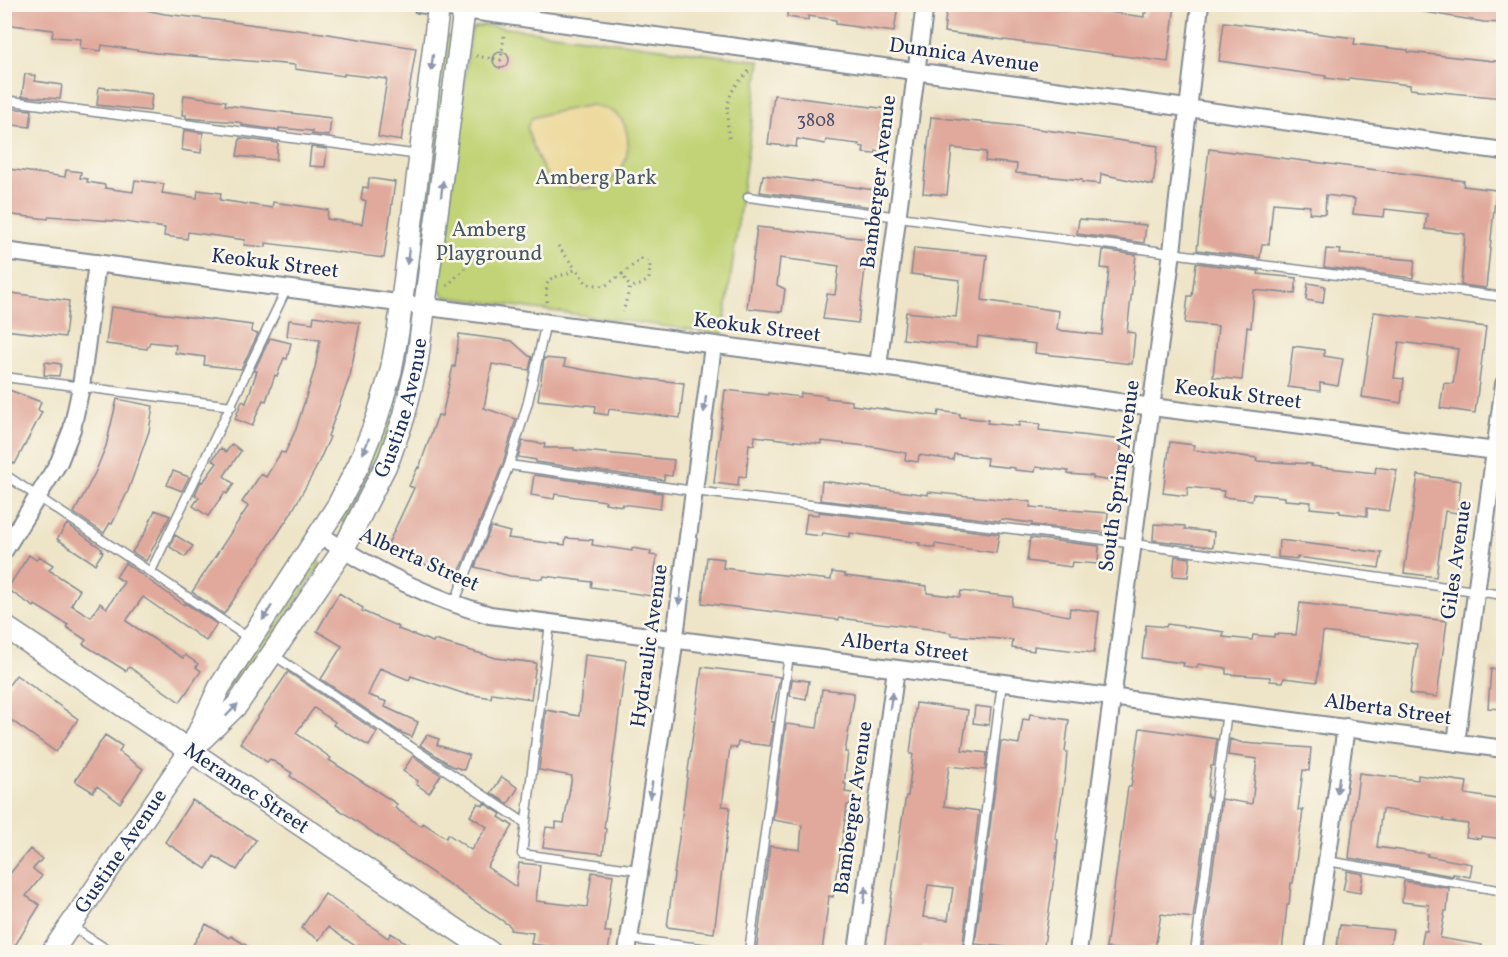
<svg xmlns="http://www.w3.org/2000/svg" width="1508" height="957" font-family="Vollkorn,serif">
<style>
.green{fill:#c1d376;stroke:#6e816a;stroke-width:1.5}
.sand{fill:#eeda9e;stroke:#84847e;stroke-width:1.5}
.building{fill:#e0a99b;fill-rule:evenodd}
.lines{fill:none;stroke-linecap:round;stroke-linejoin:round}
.service-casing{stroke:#848a93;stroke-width:11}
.minor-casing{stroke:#848a93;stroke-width:20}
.tertiary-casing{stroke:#848a93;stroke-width:24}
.path{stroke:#848a93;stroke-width:3;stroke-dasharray:1.5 4.5;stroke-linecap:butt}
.service{stroke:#fff;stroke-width:8}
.minor{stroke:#fff;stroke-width:16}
.tertiary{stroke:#fff;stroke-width:21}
.oneway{fill:#8d97ae}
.labels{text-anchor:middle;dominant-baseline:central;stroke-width:5;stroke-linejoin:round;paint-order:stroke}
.number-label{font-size:18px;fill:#4c4e6d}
.street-label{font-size:21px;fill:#1b2f5e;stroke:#fbf7ec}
.park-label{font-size:21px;fill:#445864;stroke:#fbf7ec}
</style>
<rect width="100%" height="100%" fill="#fbf7ec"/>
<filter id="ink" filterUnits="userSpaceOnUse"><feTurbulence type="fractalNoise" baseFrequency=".0167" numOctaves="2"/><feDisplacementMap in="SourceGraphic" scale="12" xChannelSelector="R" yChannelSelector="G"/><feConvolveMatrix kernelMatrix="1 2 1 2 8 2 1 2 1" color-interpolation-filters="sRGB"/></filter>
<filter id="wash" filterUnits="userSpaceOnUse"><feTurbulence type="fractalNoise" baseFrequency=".008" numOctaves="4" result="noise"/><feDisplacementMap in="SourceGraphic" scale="24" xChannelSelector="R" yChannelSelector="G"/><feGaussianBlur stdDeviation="1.35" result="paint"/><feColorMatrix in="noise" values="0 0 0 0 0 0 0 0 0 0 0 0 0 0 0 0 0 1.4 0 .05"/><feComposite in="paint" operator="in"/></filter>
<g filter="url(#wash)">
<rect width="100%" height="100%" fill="#eee5c8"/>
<path class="green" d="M483,25L760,61L723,334L447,297C437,292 439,285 440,276L471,31L473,28Z
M444,36L453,37L423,276L413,275Z
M407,332H410L413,336L388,439L350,519L345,523L341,520V516Z
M315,558L321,564L232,697L223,692Z"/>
<path class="sand" d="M592,105C602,108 614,110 621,119C626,125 627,133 628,140C629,175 603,193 570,187C564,186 553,183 549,178C541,168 530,140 527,127L532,118L545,114Z"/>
<g id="blocks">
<path class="building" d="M4,4H94L110,7V4H115L165,14L322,33L416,48L401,141L378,137L387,79L344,74V76L295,69V65L156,53L102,45L101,51L80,48L81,39L52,37L53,30L4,24Z
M788,4H898L894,32L836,24V20L808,16V20L787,17Z
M947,4H1012L1064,11L1065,6L1144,17V13H1147L1148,4H1175L1168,62L944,32Z
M1425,4L1503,6V23L1484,22L1424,12Z
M1224,22L1355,38L1354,44L1408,50V52L1503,62V98L1410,89V85L1349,78L1348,81L1325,78L1326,76L1219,61Z
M493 60a8 8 0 1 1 16 0a8 8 0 1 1-16 0Z
M25,74L36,76L35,81L62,85L60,99L22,96Z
M99,87L152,94L150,111L97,105Z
M184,95L226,101L225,105L331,118L329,136L312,134V131L279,128V130L242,125V123L237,122L186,118V115H182Z
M774,95L888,109L882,152L876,151L875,154L863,153L864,147L858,146L859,144L826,140L825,144L797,139L796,147L768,144Z
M4,108L32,110L30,127L4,124Z
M931,117L1017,126L1158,146L1153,185L1101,174L1100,184L1082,182V180L1016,173L1017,164L985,161L986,152L952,148L947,195L923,193Z
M184,130L203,133L201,153L182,150Z
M240,138L278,143L276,160L237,156Z
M311,147L327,149L325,167L309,166Z
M1209,149L1464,181L1463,186L1496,190L1486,288L1461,285L1465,234L1425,229L1427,214L1385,209L1384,217L1353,214L1355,199L1326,195L1325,214L1309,213L1310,206L1273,203L1269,244H1262L1260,258L1197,250Z
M8,169L65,177L66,170L81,172L80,178L88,179L87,182L105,185V188L133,192L135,180L164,184L162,193L197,198L198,190L221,193L220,200L272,208L273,202L328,210L327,219L362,224L366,201L361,199L363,187L368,188L369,178L395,182L384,258L266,243V247L244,245L245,240L188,232L187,239L164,236L165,228L125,222L49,216L48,219L4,214Z
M763,175L875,190L872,207L760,192Z
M1079,219L1146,225L1144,243L1077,234Z
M757,227L869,239L858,323L823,319L827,294L835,295L839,266L811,262L780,258L777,285L785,289L782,312L747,308Z
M914,248L987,255L982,300L1059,311L1057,330L1102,335L1109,269L1101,268L1103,250L1136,255L1127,332L1135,333L1132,364L1035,353L1036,344L978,336L977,347L903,339L906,312L956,317L960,280L911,274Z
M1326,249L1341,250L1340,254L1415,260L1413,278L1324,267Z
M1196,263L1259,271L1258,274L1297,278L1295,294L1254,290L1251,328L1247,327L1242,380L1213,377L1218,326L1185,323L1188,296H1192Z
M1308,283L1325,286L1323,303L1306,300Z
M4,292L69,301L65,337L4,330Z
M111,307L252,325L251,332L258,334L241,369L204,365L205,357L175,353L176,345L150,342L147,349L106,344Z
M1374,312L1486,327L1475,413L1440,408L1444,383L1453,384L1458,349L1399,342L1394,378L1404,379L1401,403L1362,397Z
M314,316L360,323L350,376L328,436L330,437L315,470L290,515L224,614L192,592L247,508L248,506L242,502L261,474L266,477L281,452L285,453L296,429L315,368L320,340L287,336L289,320L313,323Z
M459,334L512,341L529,356L532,357L529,370L492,364L484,408L516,419L503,463L463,564L455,579L387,546L414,488L409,486L418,467L419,468L438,415L442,416L453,366L455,367Z
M270,338L291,343L287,359L284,358L277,376L275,375L266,401L263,400L252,426L235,419L242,401L246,403L257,371H254Z
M1293,346L1324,350V356L1343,359L1338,386L1320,383V391L1288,387Z
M544,358L565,360L564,366L590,371L637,378L684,383L680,418L609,409L608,415L595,413L596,406L538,400Z
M45,362L61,364L59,376L44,375Z
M4,388L41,402L38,410L42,412L15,464L4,458Z
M725,390L768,395V393L800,397L801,393L827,396L826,398L852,401V405L938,416L939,411L960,414V417L988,420L987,423L1019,426V422L1040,424L1039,430L1122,440L1116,482L1093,478V476L1068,474V471L1036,467L1035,472L1015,470V468L986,465L987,458L954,454L953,460L919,455L918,462L905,460L906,453L875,447L821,441V444L755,436L754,445L749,444L746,477L739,476L738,486L714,483Z
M117,399L153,406L149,431L128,491L112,524L110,523L104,533L74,513L95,473L106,446Z
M523,441L545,444L544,448H574V450L674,460L672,476L664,475V480L536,462V460L518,457Z
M1170,442L1194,445L1193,450L1257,458L1256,461L1312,464L1311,466L1375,473L1376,467L1397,470L1389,511L1367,508V516L1340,513V511L1310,508L1311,502L1285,500V497L1253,494L1252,500L1223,497L1224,491L1188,487L1187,496L1163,493Z
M232,444L241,451L224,476L234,484L227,494L225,492L208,516L193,506L199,497L195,495L201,481L203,482L217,463L212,460L221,448L226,452Z
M173,471L189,477L182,491L167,485Z
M534,475L662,493L660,509L622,504V506L605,503L606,501L555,494L554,499L531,495Z
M1418,475L1461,481L1457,513L1445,511L1436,577L1404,573Z
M822,481L928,495V492L1009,500V499L1031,502L1030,507L1108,513L1106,533L1032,525V523L1001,519L1000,521L820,500Z
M155,510L170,516L146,561L132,552L146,531Z
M819,512L999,534L996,553L935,544V548L919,545L920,543L850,533V537L823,533L822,536L804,534L807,514L819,515Z
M67,524L102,549L101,551L103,552L95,564L57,539Z
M1154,524L1185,526V529L1214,532L1213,547L1153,540Z
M491,527L510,532L508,538L565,545L566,538L593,540L592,545L632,551V548L651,551L650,555L657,556L651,596L591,587L592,582L544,576L543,579L510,576L475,567Z
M175,535L193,546L185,557L170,547Z
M1030,538L1099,546L1098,564L1072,562L1071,567L1027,561Z
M1279,540L1382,553L1379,568L1297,557V559L1278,557Z
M29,555L36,560L39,556L53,565L49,570L80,590L71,605L91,617L100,603L107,608L124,582L116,577L125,563L184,605L185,603L217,624L206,641L143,597L126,621L178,655L183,658L185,655L198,664L196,667L201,671L180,702L129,667L126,671L83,644L86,640L66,627L68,625L35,605L34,607L7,589Z
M1175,556L1190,558L1188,577L1173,576Z
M707,557L724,559L723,568L755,572L831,580L832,572L845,574V576L927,586V593L960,597L961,591L1013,597L1012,606L1069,616L1070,608L1099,612L1094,653L1034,646V651L1012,648L1013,640L951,635L952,633L930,629L839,618V620L702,603Z
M339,593L363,608L362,611L399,627L398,629L433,642L434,640L496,658L536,663L531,699L492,693L491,698L468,694V695L411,676L409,680L380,668L368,695L387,702L385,707L418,722L412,737L400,732L321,679L342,646L317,631Z
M1300,603L1447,621L1437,697L1410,694L1417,644L1373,638L1323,632L1317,682L1284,678L1283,682L1270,681V677L1226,674V668L1198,664L1197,668L1183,666L1184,663L1142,658L1146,625L1166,627L1167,624L1224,632L1223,637L1252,640L1253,635L1274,637V634L1296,635Z
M585,655L626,660L604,828L606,829L603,854L543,847L546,827L556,828V822L564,823L572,776L539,770L546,710L579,716Z
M702,667L780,677L771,722H774L770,746L738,742L737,748L730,747L722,806L730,807L714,933L667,927Z
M1491,669L1503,671V709L1488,708Z
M288,672L377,732L369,746L333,725L335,722L314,708L296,733L331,758L329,760L397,804L395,808L421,826L423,823L446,838L448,834L471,850L487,827L470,816L478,803L483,806L484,803L501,814L499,817L513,826L487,867L516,887L519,863L540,865L536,901L587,907L592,872L613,875L605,932H611L608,952H570V949L531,944L533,933L510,930V926L290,776L292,773L270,759L267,762L240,743Z
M16,675L78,719L56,752L4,715V692Z
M792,679L809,681L806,699L790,696Z
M822,689L854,693V699L845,752H848L844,784H846L845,792L852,793L850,805H847L838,869H837L833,897L829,896L822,952H756L770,846L800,850L802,825L773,820L786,724L817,728Z
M916,703L968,710L962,750L987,753L985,770L949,766L944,806L979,811L963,943L961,950L923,947L922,952H884L901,826L906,796H908L913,754H910ZM928,885L953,888L948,920L923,917Z
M975,706L991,708L989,725L973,723Z
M1030,714L1069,720L1065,751L1067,752L1065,776L1055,839L1058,840L1055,870L1043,952H1005V947L975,944L1001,741L1019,744L1023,719L1029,720Z
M1140,728L1217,739L1213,766H1211L1207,797H1209L1193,918L1161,914L1155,948H1148L1147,952L1106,948L1128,787H1131Z
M105,735L122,746L119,752L143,769L120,803L97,786L93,792L75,781Z
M427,735L439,739L437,745L469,755L464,770L452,766L420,745Z
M1230,739L1243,743L1311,748L1309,771L1303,770L1298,810H1303L1293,883H1291L1289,905H1287L1282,952L1202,951L1222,799L1252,804L1257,759L1228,755Z
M413,756L441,775L429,793L416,784L418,781L403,771Z
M1359,773L1418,780V775L1467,782L1465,794L1503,800L1501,814L1503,815V839L1481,836V839L1466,837L1468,824L1443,821L1444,819L1382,809L1377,847L1428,854L1427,856L1472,864L1470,877L1453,874V876L1349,858Z
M502,777L518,788L508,804L491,793Z
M192,800L256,840L237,870L214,856L206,869L165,842Z
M30,849L42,859L33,869L42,876L26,896L40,905L11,952H4V881Z
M1347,871L1363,874L1360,893L1343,890Z
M1404,881L1449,888L1447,911H1445L1440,938L1482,945L1481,952H1420L1424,931H1427L1429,905L1402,902Z
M325,894L388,938L391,933L420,952H350L355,946L328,927L319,940L301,928Z
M206,924L229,938L231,936L257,952H199L191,948Z
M1340,925L1393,930L1389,952H1336Z"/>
</g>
</g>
<g filter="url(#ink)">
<use href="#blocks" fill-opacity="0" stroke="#848a93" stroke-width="1.5"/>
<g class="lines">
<g class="service-casing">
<path id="service" d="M4,100L420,155
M748,197L1504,297
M4,377L232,406
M509,465L694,491L1113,541L1504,595
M4,474L250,639
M151,571L287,288
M454,604L509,465L528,402L546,322
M550,623L522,854L638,870
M272,654L525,823
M1327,861L1504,891
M71,926L111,952
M629,939L732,952
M749,952L789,655
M968,952L1002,683
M1195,952L1227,712"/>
</g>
<g class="minor-casing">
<path id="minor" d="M419,4L1504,151
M4,251L883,367L1152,407L1504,452
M878,366L925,4
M319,534C371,569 429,598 490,615L1504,749
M4,551L59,462L72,429L81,387L97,263
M1456,743L1504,384
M627,952L672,659L713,346
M857,952L896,669
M1078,952L1172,252L1200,4
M1314,952L1346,727"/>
</g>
<g class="tertiary-casing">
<g id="tertiary">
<path id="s1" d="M4,626L490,952"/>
<path d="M194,742L219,688L338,505L359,464L377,418L391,371L398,332L439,4"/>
<path id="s2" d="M52,952L190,751L237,705L343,550L389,459L404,417L417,363L465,4"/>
</g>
</g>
<path class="path" d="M476,56L501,60L504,36
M729,138C727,118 724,99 738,83C742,78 747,74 751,68
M558,246L575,268
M622,274L641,259L647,261L650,265L649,279L641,285L630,287
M447,286L469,264
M547,302C543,269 556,282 576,269L587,284L605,286L622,274L630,287L623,312"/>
<use href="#service" class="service"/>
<use href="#minor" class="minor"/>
<use href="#tertiary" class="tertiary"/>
</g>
<defs><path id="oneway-solid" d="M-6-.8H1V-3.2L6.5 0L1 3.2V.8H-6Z" transform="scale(1.5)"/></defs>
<g class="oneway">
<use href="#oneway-solid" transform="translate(432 63) rotate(97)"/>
<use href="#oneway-solid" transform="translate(442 189) rotate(-83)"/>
<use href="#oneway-solid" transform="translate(408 256) rotate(97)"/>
<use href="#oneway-solid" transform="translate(705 404) rotate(97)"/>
<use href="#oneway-solid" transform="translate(366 446) rotate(111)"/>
<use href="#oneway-solid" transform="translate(680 597) rotate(97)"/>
<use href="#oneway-solid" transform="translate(267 613) rotate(123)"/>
<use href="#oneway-solid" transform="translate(891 701) rotate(-82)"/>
<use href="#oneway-solid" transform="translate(232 710) rotate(-46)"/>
<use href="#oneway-solid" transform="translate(1338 785) rotate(98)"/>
<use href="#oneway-solid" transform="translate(651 790) rotate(99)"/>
<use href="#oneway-solid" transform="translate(865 895) rotate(-82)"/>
</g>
</g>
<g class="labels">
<g class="number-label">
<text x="816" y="121">3808</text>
</g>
<g class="street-label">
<text transform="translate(964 56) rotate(8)">Dunnica Avenue</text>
<text transform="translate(879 182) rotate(-83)">Bamberger Avenue</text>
<text transform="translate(275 264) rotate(7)">Keokuk Street</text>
<text transform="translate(757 328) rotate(7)">Keokuk Street</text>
<text transform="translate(1238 395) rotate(7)">Keokuk Street</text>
<text stroke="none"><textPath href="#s2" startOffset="652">Gustine Avenue</textPath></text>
<text transform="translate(1120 476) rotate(-82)">South Spring Avenue</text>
<text transform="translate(419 560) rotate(24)">Alberta Street</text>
<text transform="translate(1457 560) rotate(-82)">Giles Avenue</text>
<text transform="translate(650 646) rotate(-82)">Hydraulic Avenue</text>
<text transform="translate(905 648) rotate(7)">Alberta Street</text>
<text transform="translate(1388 710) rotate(8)">Alberta Street</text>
<text stroke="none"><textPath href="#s1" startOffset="292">Meramec Street</textPath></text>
<text transform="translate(854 808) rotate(-82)">Bamberger Avenue</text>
<text stroke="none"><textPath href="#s2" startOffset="122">Gustine Avenue</textPath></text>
</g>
<g class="park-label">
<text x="596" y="178">Amberg Park</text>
<text x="489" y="230">Amberg<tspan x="489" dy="24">Playground</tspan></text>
</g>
</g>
<rect width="1508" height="957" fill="none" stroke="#fbf7ec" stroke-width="24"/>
</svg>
